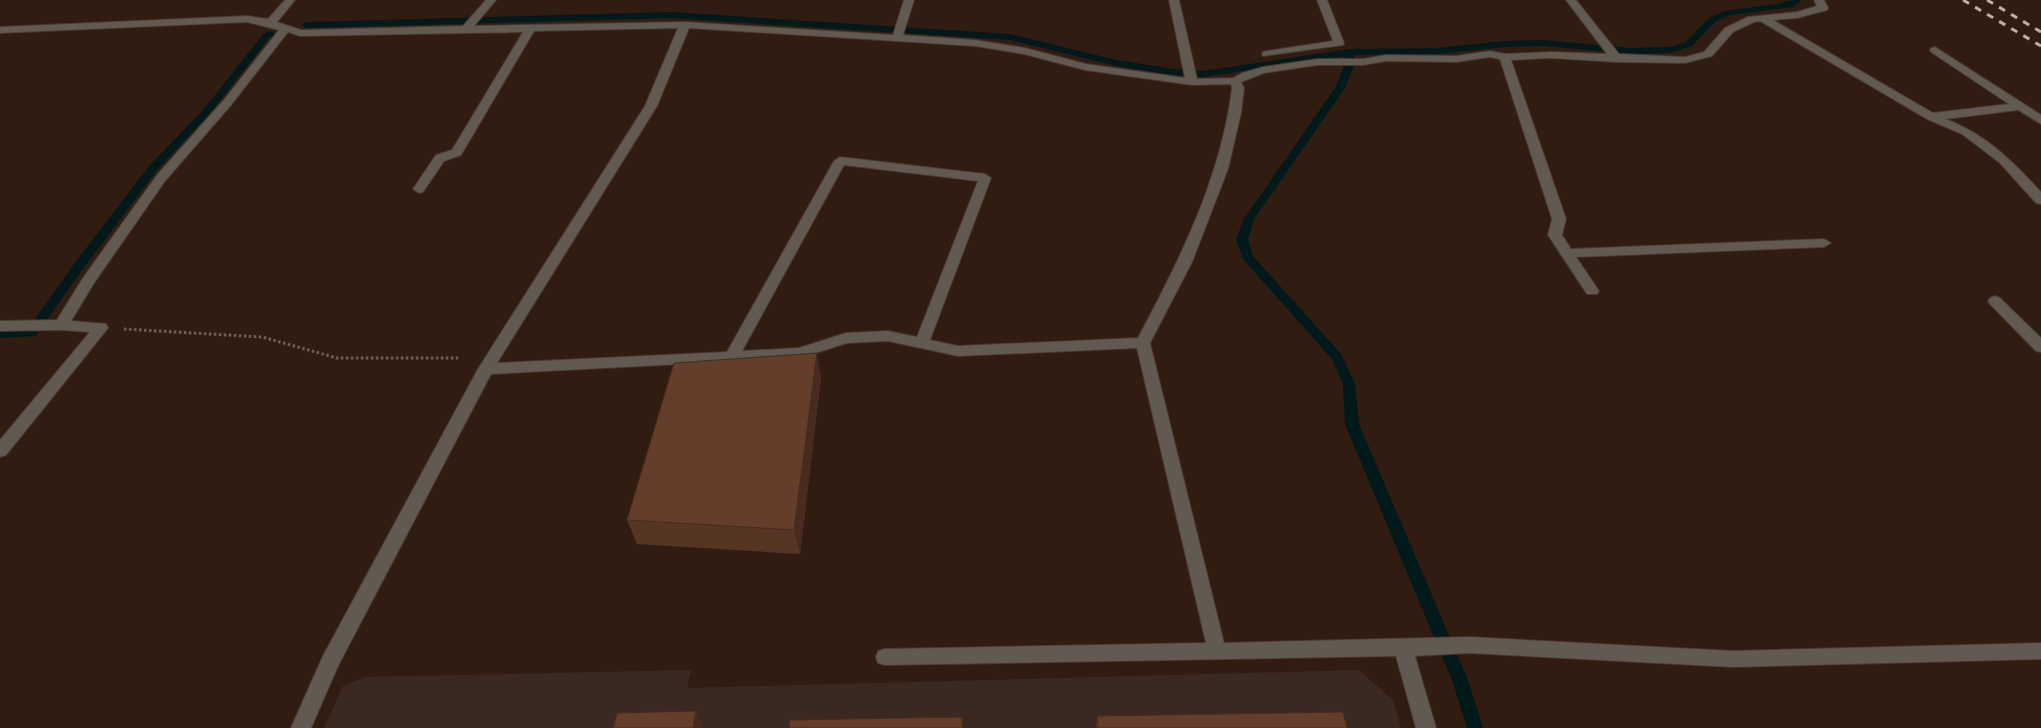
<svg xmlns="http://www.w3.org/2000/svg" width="2041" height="728" font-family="'Alegreya Sans',sans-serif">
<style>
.education{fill:#3a2920}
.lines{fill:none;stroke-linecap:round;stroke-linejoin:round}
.stream{fill:#00191a;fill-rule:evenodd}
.minor-casing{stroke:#4d382f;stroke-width:2}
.path{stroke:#725f56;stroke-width:3;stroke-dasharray:2.5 2.5;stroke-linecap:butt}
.minor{fill:#605a50;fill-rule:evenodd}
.rail{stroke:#bfaea6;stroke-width:3;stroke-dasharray:7 7;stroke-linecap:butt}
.wall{fill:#563525}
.shaded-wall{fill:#462b1e}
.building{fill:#643e2b;stroke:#462b1e}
</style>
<rect width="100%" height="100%" fill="#311c12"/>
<path class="education" d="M691,670L687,688L1359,670L1393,700L1401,728H324L343,686L365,677Z"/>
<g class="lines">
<path class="stream" d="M1793,0H1802L1793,7L1730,15L1715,22L1692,46L1671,53L1629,54L1544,46L1505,47L1437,54L1354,55L1353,68L1345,88L1254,219L1248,239L1252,255L1341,354L1355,384L1359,424L1468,680L1483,728H1467L1452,680L1345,424L1343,384L1332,359L1243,259L1236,239L1244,219L1335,88L1343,68L1345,56L1203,77L1173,75L1117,66L1010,40L671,18L306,28L302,25L306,22L671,12L1010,34L1117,60L1173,69L1203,71L1350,49L1437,48L1505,41L1544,40L1629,48L1670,47L1686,42L1709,18L1725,11L1777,4Z
M271,31L275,34L274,36L270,37L210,113L157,170L82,270L36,336L0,338V330L28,329L74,264L149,166L204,109L264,33Z"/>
<g class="minor-casing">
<path id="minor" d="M285,0H295L277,22L301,30L463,26L486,0H496L474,26L685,22L893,35L904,0H914L903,35L975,40L1025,48L1086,64L1185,78L1169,0H1179L1197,79L1233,78L1242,73L1263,67L1318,59H1363L1386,55L1456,56L1490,51L1505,54L1551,52L1607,54L1566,0H1576L1619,54L1685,57L1704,52L1725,28L1748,17L1797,12L1817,6L1814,0H1824L1828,8L1827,10L1797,18L1773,20L1933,113L2009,104L1931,52L1930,50L1931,48L1935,47L2041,115V124L2018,110L1946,119C1988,136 2011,160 2041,192V204L2036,203L2000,163L1962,134L1927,119L1760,21L1754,22L1733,32L1712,56L1685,63L1617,62L1551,58L1511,60L1566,219L1562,235L1571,249L1824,239L1831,243L1824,247L1576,257L1599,291L1597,294H1587L1548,235L1552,219L1500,59L1490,57L1456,62L1386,61L1363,65H1318L1264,73L1241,82L1244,88L1241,113L1228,169L1192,262L1150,343L1224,643L1469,637L1733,651L2041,643V659L1733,667L1469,653L1415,656L1436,728H1416L1396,656L885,665L878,663L876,657L878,651L885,649L1206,643L1137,348L958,356L888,341L847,343L800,358L491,374L338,666L311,728H291L323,656L478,369L645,106L678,28L534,31L461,155L444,161L423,192L419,193L413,189L436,155L452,150L523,32L300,36L288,32L231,105L165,181L94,283L71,321L106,324L108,328L6,455L0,457V440L90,332L61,330L0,331V321L57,320L83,278L157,175L223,101L279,30L247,22L0,33V27L247,16L268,19ZM689,28L975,46L1024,54L1085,70L1192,85L1231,84L1232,88C1221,178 1180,259 1138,338L958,346L930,340L991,178L985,174L840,157L834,161L727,352L497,363L657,106ZM844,165L978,181L917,337L888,331L846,333L799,348L742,351Z
M1317,0H1327L1344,43L1343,45L1263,56L1262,54L1263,52L1267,51L1333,41Z
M1995,296L2000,298L2041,338V352L2036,351L1990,304L1988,301L1990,298Z"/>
</g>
<path class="path" d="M124,329L262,337L337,358H458"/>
<use href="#minor" class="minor"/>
<path class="rail" d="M1963,0L2041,46
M1987,0L2041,32"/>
</g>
<path class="wall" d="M821,378L800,554L637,544L627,520Z
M1097,716L1347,728H1096Z"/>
<path class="shaded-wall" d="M817,353L821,378L800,554L794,530Z
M696,711L704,728H693Z"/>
<path class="building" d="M817,353L794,530L627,520L674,363Z
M696,711L693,728H613L617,713Z
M1343,712L1347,728H1098L1097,716Z
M962,717V728H789L790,720Z"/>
</svg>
